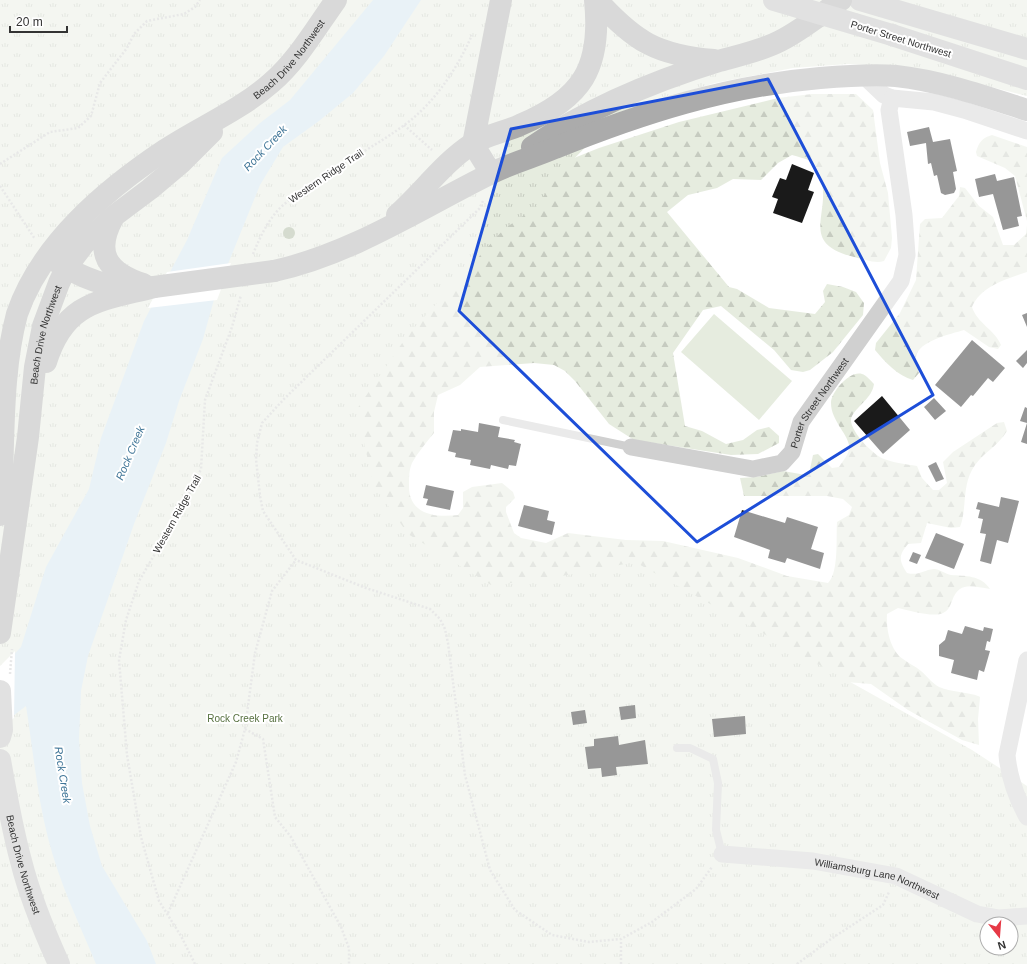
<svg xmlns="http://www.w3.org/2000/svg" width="1027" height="964" font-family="Helvetica,sans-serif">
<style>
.grass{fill:#e6ecdf}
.forest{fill:url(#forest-firs)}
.park{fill:url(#park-tufts);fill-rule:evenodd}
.water{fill:#cfe2ee}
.pier{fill:#fff}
.building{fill:#1a1a1a}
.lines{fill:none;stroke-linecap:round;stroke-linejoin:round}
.path{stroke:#cdcdcd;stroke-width:2.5;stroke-dasharray:2 2;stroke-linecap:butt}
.service{stroke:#d0d0d0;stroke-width:8}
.minor{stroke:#d0d0d0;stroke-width:17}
.secondary{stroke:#bdbdbd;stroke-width:22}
.primary{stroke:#ababab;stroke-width:22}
.secondary-bridge{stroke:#bdbdbd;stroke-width:22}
.primary-bridge{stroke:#ababab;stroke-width:22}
.tree{fill:#a2b095}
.marked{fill:none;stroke:#1d4ed8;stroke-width:3;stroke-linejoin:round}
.labels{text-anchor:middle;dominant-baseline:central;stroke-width:4;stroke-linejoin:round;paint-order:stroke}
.street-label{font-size:10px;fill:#333;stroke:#fff}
.park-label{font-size:10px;fill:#56703f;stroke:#fff}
.water-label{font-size:11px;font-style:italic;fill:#3f7597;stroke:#fff}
</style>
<defs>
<pattern id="forest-firs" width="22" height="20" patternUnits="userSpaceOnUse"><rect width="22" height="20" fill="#e6ecdf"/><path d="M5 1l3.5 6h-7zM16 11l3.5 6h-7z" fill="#c6cbc0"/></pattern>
<pattern id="park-tufts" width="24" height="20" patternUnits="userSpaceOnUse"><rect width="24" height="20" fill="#e6ecdf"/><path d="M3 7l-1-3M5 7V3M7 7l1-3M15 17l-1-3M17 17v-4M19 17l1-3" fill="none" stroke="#c6cbc0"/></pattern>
</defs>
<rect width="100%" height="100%" fill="#fff"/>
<path class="grass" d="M714,314L792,381L759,420L681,352Z"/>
<path class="forest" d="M812,94H856L873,110L880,163L888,193L892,238L891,248L884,261C875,264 864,259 854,257C795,242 835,211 819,173C817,169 814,163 810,161C805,158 798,157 792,155L778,163L761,180L733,179L717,188L688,195L667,212L729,287L737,289L769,308L815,314L825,302L823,291L827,284L843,287L856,292L864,303L863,315L833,352L810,370L803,372L791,370L774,350L721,306L703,310L673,353L685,426L702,431L726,444L743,440L757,430L769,427L779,436V443L758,454L731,455L634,440L609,424L575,381L565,371L554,365L534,363L480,367L460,385L438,395L434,412V433C426,443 418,452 412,463C409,470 409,477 409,485C408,514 434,518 458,515L463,508V492L472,487L502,483L513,492L515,498L506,507V512L514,533L521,538L546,543L568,533L626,540L663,541L738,558L787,576L828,583C839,573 836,537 837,522L849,515L852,507L843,499L827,496H744L740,478L756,477L783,471L806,475L809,474L813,455L818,454L832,468L839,467C843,461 851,452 849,445C847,433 831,420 831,403C831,392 850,370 862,374C866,375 871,381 874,384C872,398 859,404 852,416C845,427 874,456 884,459C894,463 906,464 917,466L922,478L933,490H939L947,483L943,462L953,452L997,423L1004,422L1007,431C998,447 980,454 972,470C962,488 967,509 960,527L951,528L927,523L921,543L908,544C898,556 899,560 907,573C919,576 923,570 934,569C939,569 946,574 951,575C965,576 981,575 990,589C972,586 959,581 952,601C950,606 948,611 943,613C934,618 908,610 898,608L887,614C886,629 890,650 903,659C908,663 915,666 921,671C927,676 934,686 942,688C951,692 975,693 980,697L978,719L979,745L962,740L908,710L871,684L821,680L747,659L696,617L678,587L660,578L608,574L547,580L521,589H501L487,584L464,569L444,567L438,573L443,583L486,617L529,658H542L614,617L645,626L644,636L666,652L679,687L683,713L658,726L650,727L643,722L635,698L622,695L630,674C616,653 573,673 556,681L551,695L564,729L559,741L540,763L538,778L551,818L553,864L562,886L582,906L600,910L628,904L670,878L683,876L687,881L674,895L618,929L592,932L560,924L523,901L510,880L500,855L477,789L462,646C456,631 450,618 439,607C426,594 408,588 391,582C334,563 275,551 268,480C266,461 267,438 277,421L412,287L494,210L539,172L599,148L679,122L778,98Z
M992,135L1027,147V221L1015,176L1005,168L977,156L976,152C979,142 982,138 992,135Z
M960,187L965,188L979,206L993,217L1003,245H1014L1026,234L1027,225V272C1007,279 981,286 972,307C977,323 995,330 1001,345L998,349L989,347L964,330C951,334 918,341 916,357C915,362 918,368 919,373L913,380C898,376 885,362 875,350L876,343L900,313L916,280L920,224L925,219L942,218L959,196Z"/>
<path class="park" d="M0,0H1027V96L916,68L848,64L793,68L715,83L620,112L560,173L535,208L504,229L407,336L357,409L373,484L408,534L491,585L541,580L635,562L972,750L1027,786V964H0ZM987,924H1011V948H987Z"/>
<path class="water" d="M373,0H421L384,56L353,93L319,121L283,147L260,185L215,296L203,339L179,401L166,443L134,524L88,656L81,691L79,739L82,783L90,826L102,866L147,941L156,964H96C79,923 59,882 48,838C37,795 33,750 26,706L0,726V669L21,647L46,567L89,489L101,438L144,321L187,240L222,158L260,123L290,100Z"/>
<path class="pier" d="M231,263L217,300L148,308L167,272Z
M15,651L14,718L0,728V666Z"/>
<path class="building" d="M929,127L933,142L950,139L957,171L953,172L956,189L954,193L945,195L941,193L937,175L934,176L931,163L928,164L926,143L910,146L907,132Z
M792,164L814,173L808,190L814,192L802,223L773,213L778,199L772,197L780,178L786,180Z
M995,174L997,181L1014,177L1022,216L1017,217L1019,226L1003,230L993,194L979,197L975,179Z
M1027,313V327L1022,315Z
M972,340L1005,368L993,382L988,378L973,396L971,395L961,407L935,385Z
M1027,350V363L1023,368L1016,361Z
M882,396L910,430L883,454L854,421Z
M934,398L946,411L935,420L924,407Z
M1025,407L1027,408V423L1020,421Z
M479,423L500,427L498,437L515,440L514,442L521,444L516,466L509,465L508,469L491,465L490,469L470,465L471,460L455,457L456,453L448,451L453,430L461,431V429L478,432Z
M1027,423V444L1021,442Z
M936,462L944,479L936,482L928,466Z
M426,485L454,491L450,510L426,505L428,499L423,498Z
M1001,497L1019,501L1008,543L997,540L991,564L980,561L986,534L980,533L983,519L978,518L980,510L976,509L978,502L999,507Z
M524,505L549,511L547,520L555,522L552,535L518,526Z
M742,510L785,523L787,517L818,527L811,549L824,553L820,569L787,558L785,563L768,558L770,550L734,537Z
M936,533L964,544L954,569L925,558Z
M913,552L921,555L917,564L909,561Z
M965,626L983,631L984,627L993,629L990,642L987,641L985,650L990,651L984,672L979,670L977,680L951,673L954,660L939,656V645L945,640L948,630L962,634Z
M635,705L636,718L621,720L619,707Z
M585,710L587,723L573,725L571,712Z
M745,716L746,734L714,737L712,719Z
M618,736L619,745L645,740L648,764L616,767L617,775L602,777L601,768L588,769L585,747L594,746V739Z"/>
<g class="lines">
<path class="path" d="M404,125L432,150
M0,164L50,132L78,128L91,116L100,83L127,48L134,34L147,21L184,14L195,7L200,0
M0,186L35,239
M483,201L479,209L284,399L262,423L257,443L256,459L260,496L263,511L296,560L366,588L430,609L440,619L445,629L448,643L465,775L490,870L515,910L552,935L589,942L621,939L652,922L696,889L712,867
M253,254C260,237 268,220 281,207C291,198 302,191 313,183C342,163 374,147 403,126C434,104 457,69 472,35
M10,674L12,649
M245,729L263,739L275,817L291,837L341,927L349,948V964
M168,913L236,762L245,729L255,653L272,591L296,560
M195,964L181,936L159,901L141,837L127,755L119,660L126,620L139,581L187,499L201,469L205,400L232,327L241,295
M621,964V939
M797,964L831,939L883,905L889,892"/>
<path class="service" d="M503,420L631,447
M677,748H690L713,759L718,783L716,830L722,854"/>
<g class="minor">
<path d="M863,75L884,95L892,98L934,102L964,110L1027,131"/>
<path id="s1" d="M631,447L753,469L782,463L792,452L801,422L901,281L907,255L904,215L889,110L892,98"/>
<path d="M1027,660L1007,755C1009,777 1016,797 1027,817"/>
<path id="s2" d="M722,854L813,861L896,876L977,914L999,918L1027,916"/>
</g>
<g class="secondary">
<path d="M860,0L1027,49"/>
<path d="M892,35L1027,79"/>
<path d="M0,691L2,730L0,737"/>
<path id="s3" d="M0,760C6,794 12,828 21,861C30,897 44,931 59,964"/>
</g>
<g class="primary">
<path d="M597,0C635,42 657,55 714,60"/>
<path d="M532,147C588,108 654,81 719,61C740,55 761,51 780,41C802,30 821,14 841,0"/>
<path d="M491,173L473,144L501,0"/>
<path d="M397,215C423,192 443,163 472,144C486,135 505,132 520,125C582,99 602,68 595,0"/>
<path d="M113,218C94,253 107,272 143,284"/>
<path d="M54,260C78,276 106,288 134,287"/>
<path d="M274,271C352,254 421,208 492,173C512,163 534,157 555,148C642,113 726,86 820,78C845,76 871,74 896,76C941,81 984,96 1027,110"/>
<path d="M46,362C65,301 100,301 154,287"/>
<path id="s4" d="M0,515C5,449 0,378 17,314C41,244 105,190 165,150C200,127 239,111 271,83C297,61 316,28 336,0"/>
<path id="s5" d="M0,633L28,437L35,367L43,326L59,283L66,268L84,244L114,216L150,189L182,162L212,132"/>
</g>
<path class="secondary-bridge" d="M774,0L892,35"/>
<path class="primary-bridge" d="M154,287L274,271"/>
</g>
<circle class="tree" cx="289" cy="233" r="6"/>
<path d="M0 0H1027V964H0ZM768,79L933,395L697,542L459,311L511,129Z" fill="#fff" fill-opacity=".55" fill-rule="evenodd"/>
<path class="marked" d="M768,79L933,395L697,542L459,311L511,129Z"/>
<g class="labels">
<g class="street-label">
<text transform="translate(901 39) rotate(17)">Porter Street Northwest</text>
<text stroke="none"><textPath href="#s4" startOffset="582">Beach Drive Northwest</textPath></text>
<text transform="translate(326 176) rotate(-34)">Western Ridge Trail</text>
<text stroke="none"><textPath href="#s5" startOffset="302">Beach Drive Northwest</textPath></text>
<text stroke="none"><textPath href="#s1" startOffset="225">Porter Street Northwest</textPath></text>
<text transform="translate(177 514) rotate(-61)">Western Ridge Trail</text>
<text stroke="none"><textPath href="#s3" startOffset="107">Beach Drive Northwest</textPath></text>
<text stroke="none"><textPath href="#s2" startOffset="158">Williamsburg Lane Northwest</textPath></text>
</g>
<g class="park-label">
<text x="245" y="718">Rock Creek Park</text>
</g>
<g class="water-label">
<text transform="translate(265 148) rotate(-47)">Rock Creek</text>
<text transform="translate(130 453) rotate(-67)">Rock Creek</text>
<text transform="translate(63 775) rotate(81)">Rock Creek</text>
</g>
</g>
<g transform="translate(999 936) rotate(163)"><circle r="19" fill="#ffffff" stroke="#adadad"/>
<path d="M0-3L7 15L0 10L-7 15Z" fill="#e63946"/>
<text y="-6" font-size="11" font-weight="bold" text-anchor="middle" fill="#333333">N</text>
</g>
<path d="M10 26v6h57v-6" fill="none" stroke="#333333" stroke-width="2"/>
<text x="16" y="26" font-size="12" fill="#333333" stroke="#ffffff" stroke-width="3" paint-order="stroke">20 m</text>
</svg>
